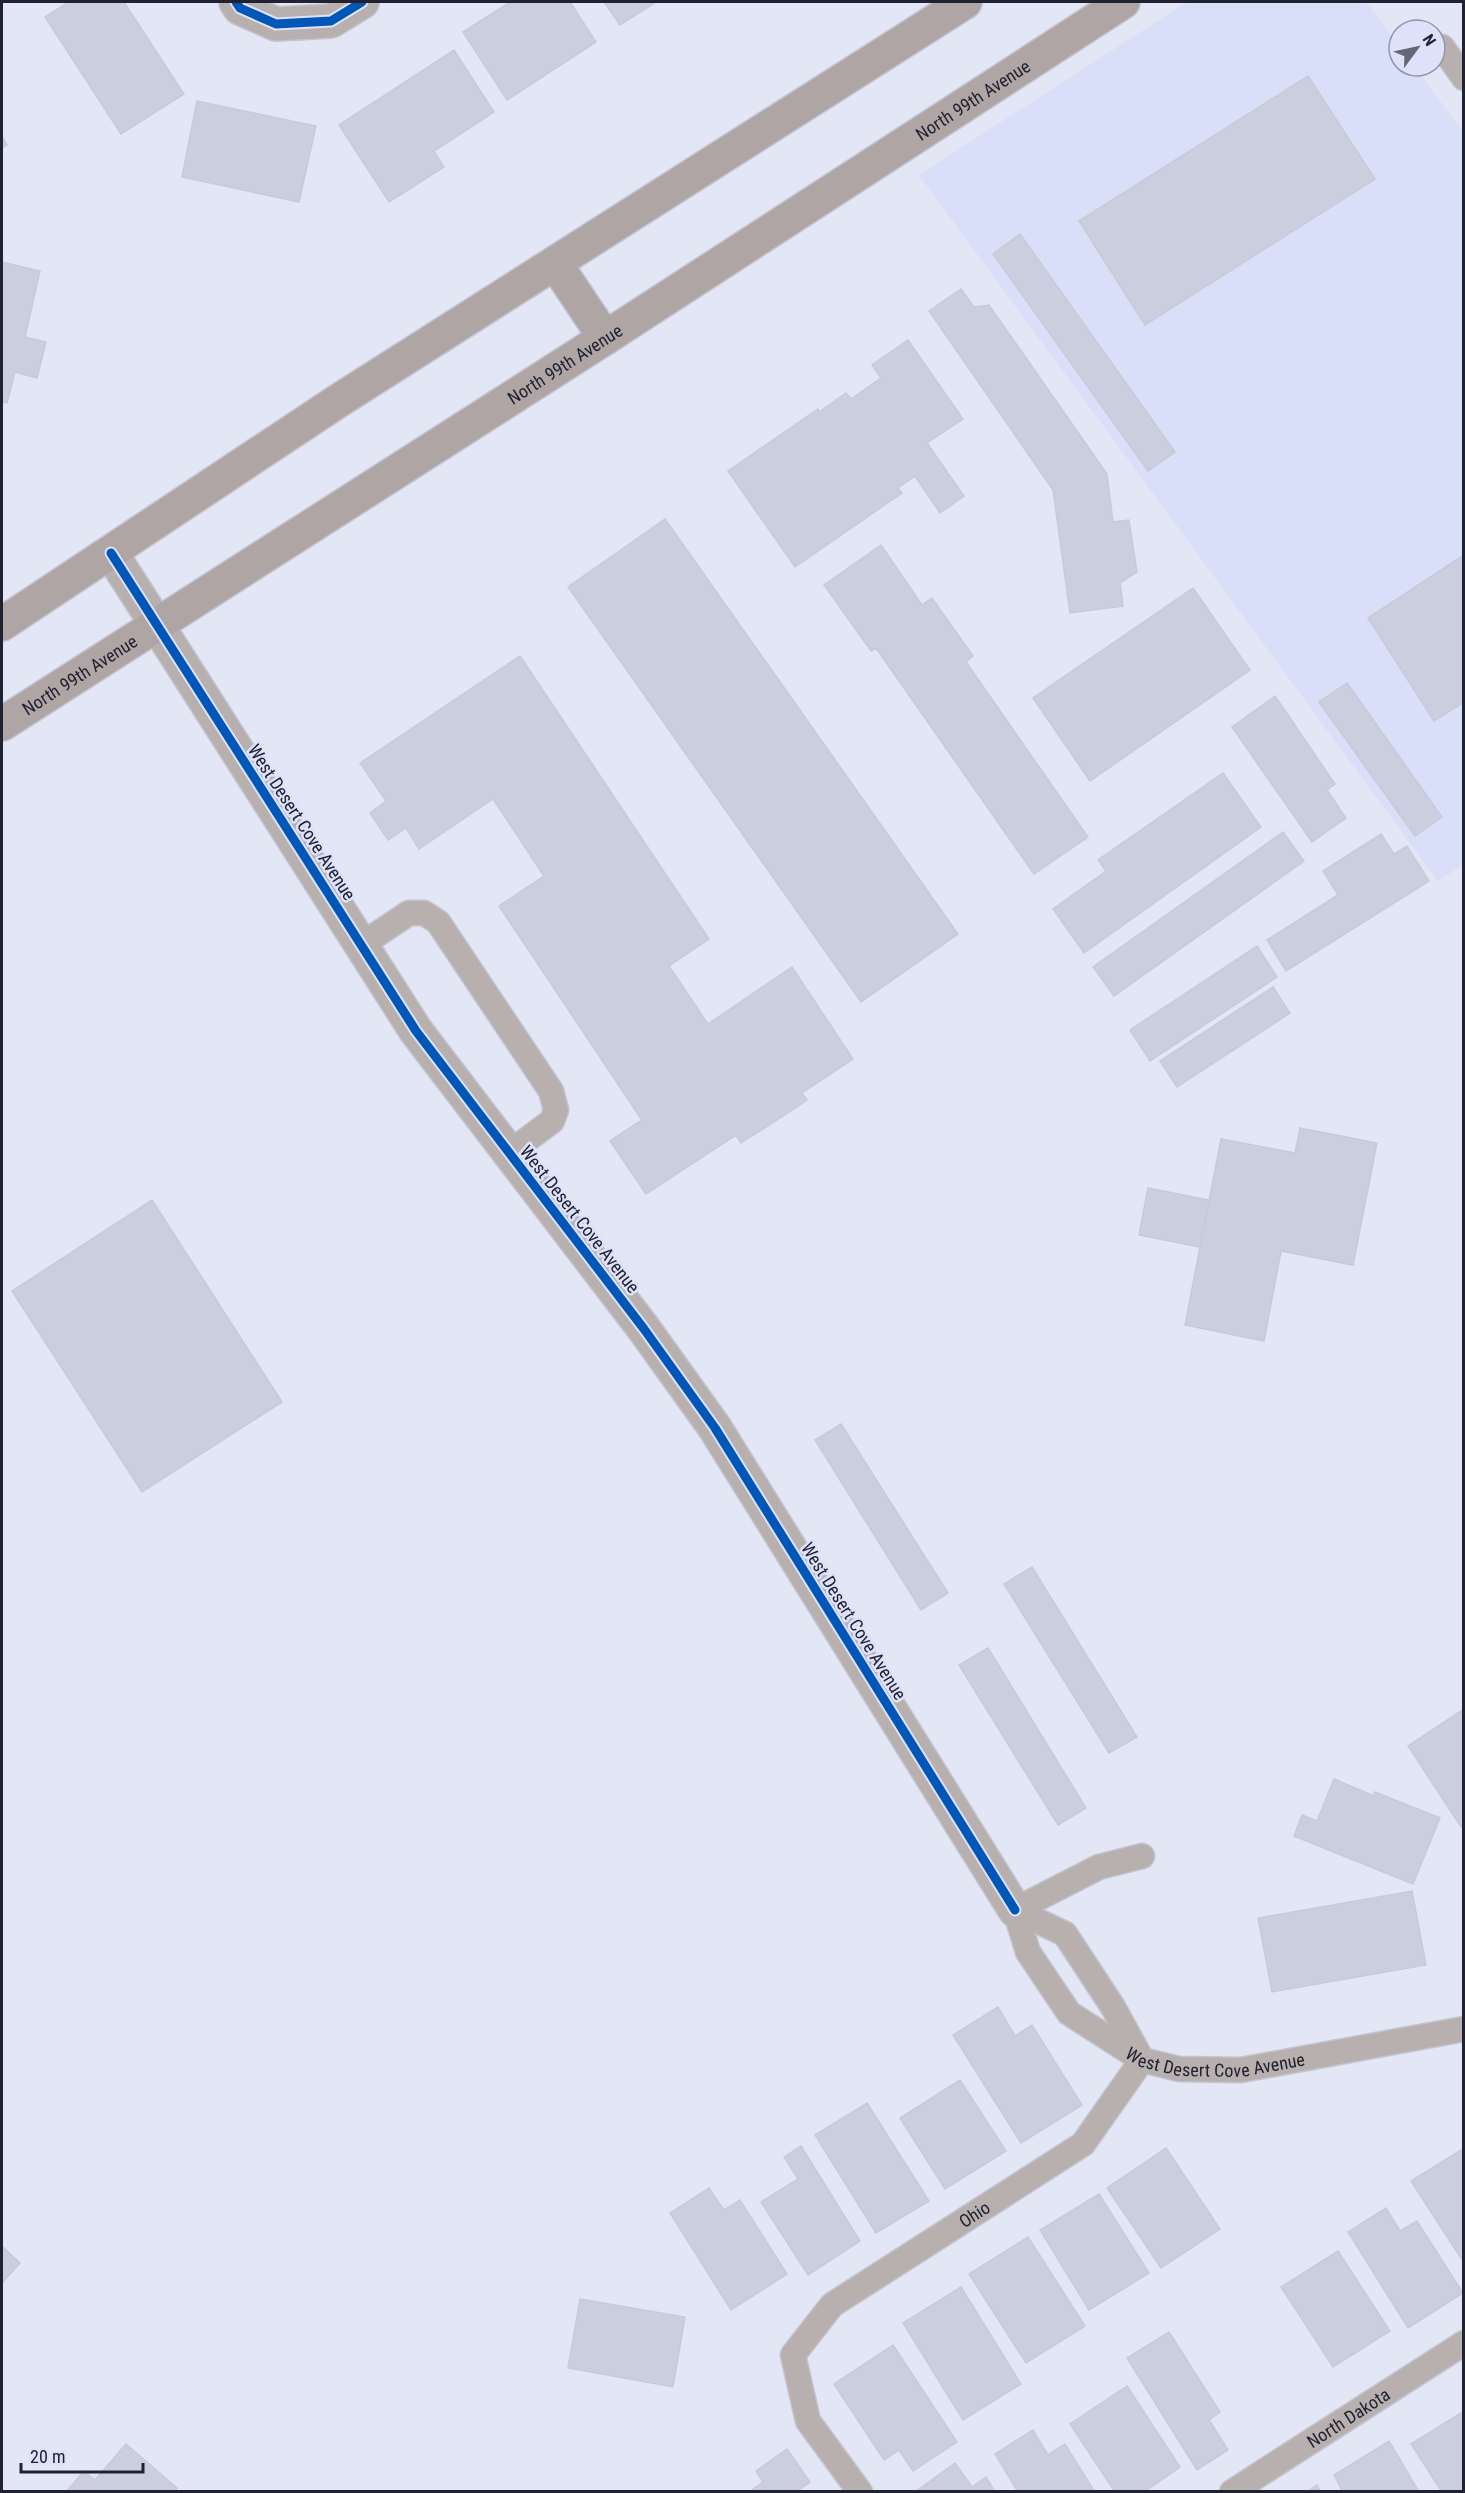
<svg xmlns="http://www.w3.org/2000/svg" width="1465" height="2493" font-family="'Roboto Condensed',sans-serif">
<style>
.built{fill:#d9def9}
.building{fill:#cbcede;stroke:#c8cad7;stroke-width:1.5}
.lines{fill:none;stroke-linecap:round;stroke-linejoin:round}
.service-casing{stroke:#c2c4cf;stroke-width:27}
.minor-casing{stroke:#c2c4cf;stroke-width:36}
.secondary-casing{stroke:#c2c4cf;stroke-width:36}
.service{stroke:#b8b0ae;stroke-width:24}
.minor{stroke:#b8b0ae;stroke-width:33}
.secondary{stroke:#afa5a4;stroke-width:33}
.cycleway-casing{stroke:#dde2fa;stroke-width:13}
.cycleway{stroke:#0057b8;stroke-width:9}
.labels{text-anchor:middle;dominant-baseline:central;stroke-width:5;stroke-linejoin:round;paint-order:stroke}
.street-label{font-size:18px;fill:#202231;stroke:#dde2fa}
</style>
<rect width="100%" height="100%" fill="#e3e6f4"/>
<path class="built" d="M1187,2H1366L1399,46V66H1414L1463,132V865L1438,881L919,175Z"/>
<path class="building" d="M69,2H124L184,94L121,134L45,17Z
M510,2H570L596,42L507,100L463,32Z
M604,2H656L620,25Z
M454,50L494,112L434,151L444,167L389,202L339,125Z
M1308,76L1375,179L1145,325L1079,221Z
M197,101L316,126L299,202L182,177Z
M2,136L7,145L2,148Z
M1020,234L1175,452L1148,471L993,254Z
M2,262L40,271L25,337L46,342L37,378L15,372L7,403L2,402Z
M961,289L974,307L989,305L1107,474L1113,522L1129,520L1137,572L1120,583L1123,606L1070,613L1053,490L929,311Z
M908,340L963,419L927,443L964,496L940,513L915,476L898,488L902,493L795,567L728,471L818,409L819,412L846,393L851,399L881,378L872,365Z
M665,519L958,934L861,1002L568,587Z
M881,545L922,605L932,598L973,656L966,662L1088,837L1034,874L876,648L871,651L824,585Z
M1464,555V702L1434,721L1368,618Z
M1193,588L1250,670L1090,781L1033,698Z
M520,656L709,939L669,966L708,1024L792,967L853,1059L802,1093L807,1100L774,1122L741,1143L736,1135L646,1194L610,1141L642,1120L499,906L544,876L493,799L419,849L406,828L388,840L370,813L386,801L360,763Z
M1347,683L1442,817L1415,836L1319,702Z
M1275,696L1335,784L1327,790L1346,818L1312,842L1232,727Z
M1223,773L1261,827L1084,953L1053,909L1106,871L1098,860Z
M1283,832L1304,861L1114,996L1093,967Z
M1381,834L1394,854L1407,846L1429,881L1286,971L1267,940L1338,895L1323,871Z
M1257,946L1277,977L1150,1061L1130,1030Z
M1273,987L1290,1013L1177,1087L1160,1061Z
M1300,1128L1377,1143L1353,1265L1281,1251L1264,1341L1185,1325L1221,1139L1295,1153Z
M1148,1188L1209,1200L1200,1247L1139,1235Z
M152,1200L282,1402L142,1492L12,1291Z
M841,1424L948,1593L921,1610L815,1440Z
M1032,1567L1137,1737L1109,1753L1004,1584Z
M988,1648L1086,1808L1058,1825L959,1665Z
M1464,1709V1825L1461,1827L1408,1746Z
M1334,1779L1374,1796L1375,1792L1440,1818L1413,1884L1294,1836L1302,1815L1317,1821Z
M1412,1891L1426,1965L1272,1992L1258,1918Z
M998,2007L1015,2036L1032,2025L1082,2105L1021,2143L953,2035Z
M960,2080L1006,2151L945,2189L900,2118Z
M867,2103L929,2201L876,2233L815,2135Z
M801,2146L860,2241L808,2275L761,2202L798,2179L784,2157Z
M1166,2148L1220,2229L1161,2268L1107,2188Z
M1464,2148V2263L1411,2181Z
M709,2188L724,2210L740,2200L787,2274L731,2310L670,2213Z
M1099,2194L1149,2273L1089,2310L1040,2230Z
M1386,2208L1400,2231L1417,2221L1463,2293L1408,2328L1348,2232Z
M1028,2237L1085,2326L1026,2363L969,2274Z
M2,2246L20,2263L2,2283Z
M1338,2251L1390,2331L1333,2367L1281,2287Z
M961,2287L1021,2384L963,2420L903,2323Z
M580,2299L685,2317L673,2387L568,2368Z
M1169,2332L1220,2412L1209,2420L1228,2450L1197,2470L1127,2358Z
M893,2345L957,2442L913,2471L899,2450L884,2460L834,2384Z
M1127,2386L1180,2467L1144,2492H1115L1070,2424Z
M1464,2411V2492H1442L1411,2444Z
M1033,2430L1048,2455L1065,2444L1095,2492H1018L995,2454Z
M1389,2441L1419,2492H1343L1334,2475Z
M126,2444L177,2488L174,2492H66L84,2471L95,2480Z
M787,2449L810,2482L796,2492H749L763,2482L756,2471Z
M955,2463L972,2487L986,2477L995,2492H915Z
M1317,2485L1321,2492H1307Z"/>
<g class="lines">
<g class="service-casing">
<g id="service">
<path d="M1442,47L1464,78"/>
<path d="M361,945L409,913H424L438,922L551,1091L556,1110L552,1121L509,1153"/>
<path id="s1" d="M1015,1910L1028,1952L1069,2013L1142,2060L1179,2069L1241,2070L1464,2029"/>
<path d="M1015,1910L1065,1934L1113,2007L1141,2058"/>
<path d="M1015,1910L1099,1867L1142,1856"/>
<path id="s2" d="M860,2492L808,2421L793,2355L832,2305L1083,2144L1142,2060"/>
<path id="s3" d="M1232,2492L1464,2343"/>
</g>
</g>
<g class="minor-casing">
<path id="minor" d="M236,2L240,8L276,24L331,21L362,2
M111,553L416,1031L644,1329L715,1428L1015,1910"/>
</g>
<g class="secondary-casing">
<g id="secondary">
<path d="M555,263L605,338"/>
<path d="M2,624L338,401L965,2"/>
<path id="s4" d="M2,724L605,338L1123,2"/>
</g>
</g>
<use href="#service" class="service"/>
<use href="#minor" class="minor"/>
<use href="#secondary" class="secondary"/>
<g class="cycleway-casing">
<path id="cycleway" d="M236,2L240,8L276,24L331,21L362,2
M111,553L416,1031L644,1329L715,1428L1015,1910"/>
</g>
<use href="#cycleway" class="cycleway"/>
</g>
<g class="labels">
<g class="street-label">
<text stroke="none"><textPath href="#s4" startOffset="1154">North 99th Avenue</textPath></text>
<text stroke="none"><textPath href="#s4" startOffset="668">North 99th Avenue</textPath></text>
<text stroke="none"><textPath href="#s4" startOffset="92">North 99th Avenue</textPath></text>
<text transform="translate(302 822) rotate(57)">West Desert Cove Avenue</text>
<text transform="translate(580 1219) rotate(52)">West Desert Cove Avenue</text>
<text transform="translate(854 1621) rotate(58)">West Desert Cove Avenue</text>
<text stroke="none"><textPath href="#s1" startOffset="278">West Desert Cove Avenue</textPath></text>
<text stroke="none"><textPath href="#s2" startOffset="388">Ohio</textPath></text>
<text stroke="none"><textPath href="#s3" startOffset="138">North Dakota</textPath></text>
</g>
</g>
<rect width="1465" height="2493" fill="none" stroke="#202231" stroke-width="6"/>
<g transform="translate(1417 48) rotate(57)"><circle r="28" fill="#dde2fa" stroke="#9195aa" stroke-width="1.5"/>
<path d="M0-4.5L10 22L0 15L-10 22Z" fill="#646775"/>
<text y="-9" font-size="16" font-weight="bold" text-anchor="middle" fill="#202231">N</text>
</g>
<path d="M21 2463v9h122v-9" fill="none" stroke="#202231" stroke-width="3"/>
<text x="30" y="2463" font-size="18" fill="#202231" stroke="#dde2fa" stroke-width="4.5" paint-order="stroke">20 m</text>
</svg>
